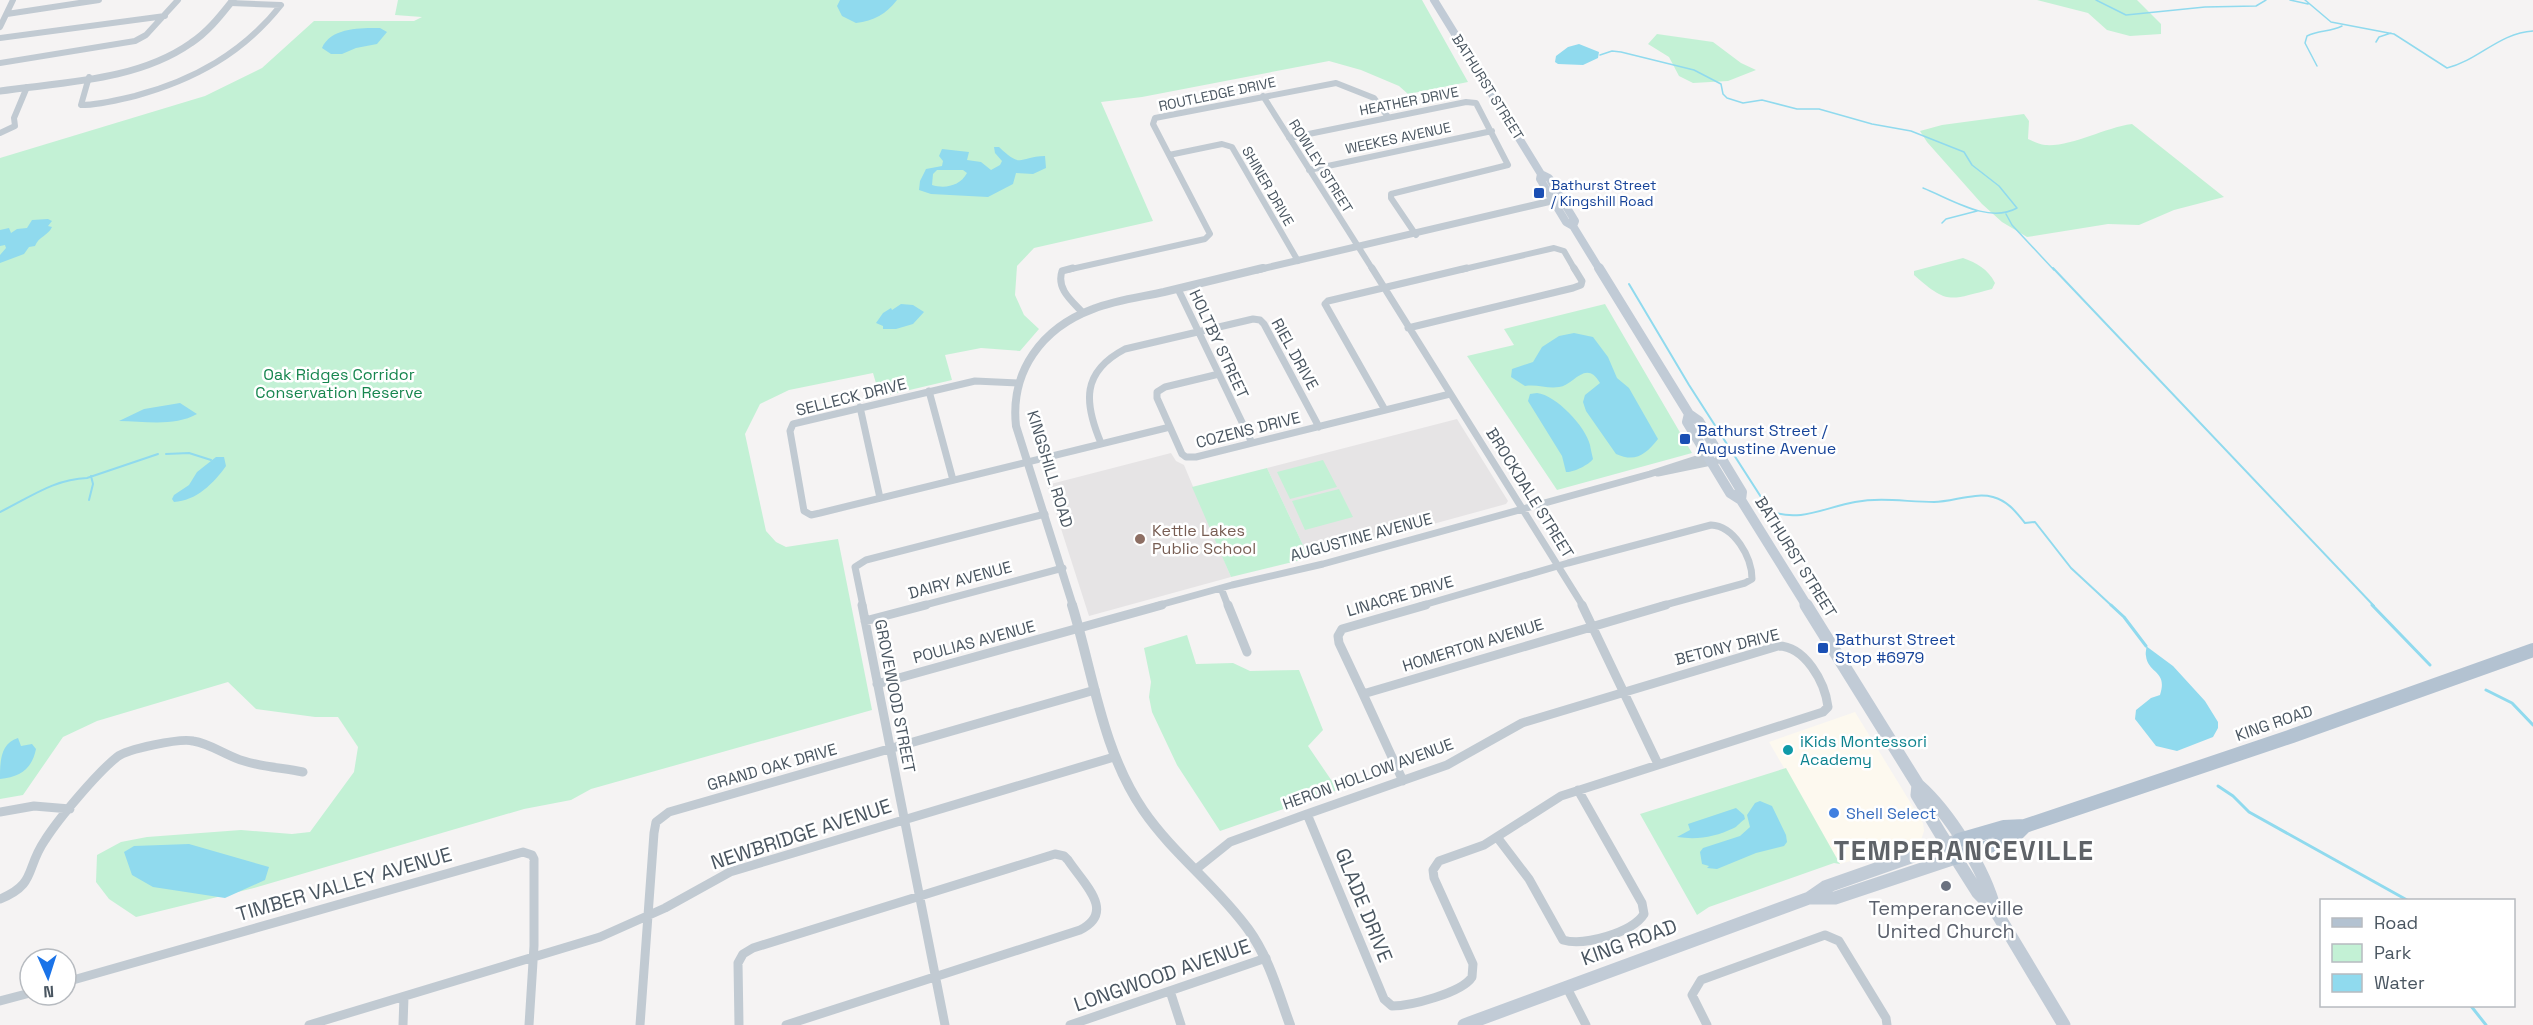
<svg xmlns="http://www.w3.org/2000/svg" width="2533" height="1025" font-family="'Space Grotesk',sans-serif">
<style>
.commercial{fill:#fdf9ef}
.education{fill:#e6e4e5}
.green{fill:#c3f1d5}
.water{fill:#90daee;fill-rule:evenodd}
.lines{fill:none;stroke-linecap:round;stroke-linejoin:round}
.stream-far2{stroke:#90daee;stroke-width:1.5}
.stream-far1{stroke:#90daee;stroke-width:2}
.stream{stroke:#90daee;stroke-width:3}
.minor-far2{stroke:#c1cad2;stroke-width:6}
.minor-far1{stroke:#c1cad2;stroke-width:7}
.minor{stroke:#c1cad2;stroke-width:9}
.tertiary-far2{stroke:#c1cad2;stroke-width:7}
.tertiary-far1{stroke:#c1cad2;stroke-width:8}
.tertiary{stroke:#c1cad2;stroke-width:10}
.secondary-far2{stroke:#c1cbd6;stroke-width:8}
.secondary-far1{stroke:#c1cbd6;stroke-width:10}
.secondary{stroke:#c1cbd6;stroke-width:13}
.primary{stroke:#b3c2d1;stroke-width:14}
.transit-dot{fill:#1a4fb4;stroke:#fff;stroke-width:2}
.education-dot{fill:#8d6e63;stroke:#fff;stroke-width:2}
.culture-dot{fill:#0f9aa8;stroke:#fff;stroke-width:2}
.shop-dot{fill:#3f7fe0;stroke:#fff;stroke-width:2}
.worship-dot{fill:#6b7280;stroke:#fff;stroke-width:2}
.labels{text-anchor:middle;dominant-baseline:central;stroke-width:5;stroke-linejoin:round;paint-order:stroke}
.far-street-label{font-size:14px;fill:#4a5661;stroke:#fff}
.far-transit-label{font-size:14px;fill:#164399;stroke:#fff;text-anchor:start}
.street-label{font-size:16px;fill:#4a5661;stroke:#fff}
.park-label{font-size:16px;fill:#17864f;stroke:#fff}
.transit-label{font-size:16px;fill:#164399;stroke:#fff;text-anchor:start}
.education-label{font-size:16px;fill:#785e54;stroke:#fff;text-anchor:start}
.culture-label{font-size:16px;fill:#0d838f;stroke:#fff;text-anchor:start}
.shop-label{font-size:16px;fill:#366cbe;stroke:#fff;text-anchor:start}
.near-street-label{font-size:20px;fill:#4a5661;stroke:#fff}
.near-worship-label{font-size:20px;fill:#5b616d;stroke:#fff}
.near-district-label{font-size:27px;font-weight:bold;letter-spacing:1.5px;fill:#5f6368;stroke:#fff}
</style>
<rect width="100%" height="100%" fill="#f5f3f3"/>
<path class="commercial" d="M1855,712L1923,823L1924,831L1921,840L1840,864L1769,742Z"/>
<path class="education" d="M1457,419L1508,501L1506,504L1309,558L1267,468Z
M1171,453L1176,461L1184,465L1231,577L1089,616L1047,485Z"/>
<path class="green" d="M398,0H1422L1468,82L1408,94L1399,86L1361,70L1329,61L1142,97L1101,102L1153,221L1034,248L1017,266L1015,295L1024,315L1039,329L1020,351L981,348L945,355L952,380L880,397L873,373L789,390L760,404L745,434L766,531L776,542L786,547L838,539L872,710L591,789L571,800L524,809L254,888L136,917L109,899L96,882L97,855L121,842L147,837L241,830L292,834L310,832L354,772L358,747L338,717H315L256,709L228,682L97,721L63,737L23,795L0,799V158L205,96L262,68L314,21H414L422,17L395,15Z
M2037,0H2137L2161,24V34L2130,36L2107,30L2088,13Z
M1657,34L1713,42L1741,63L1756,70L1728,81L1693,83L1679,76L1669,57L1648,44Z
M2024,114L2029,121L2028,139C2033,141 2040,145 2045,145C2072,147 2103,128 2132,124L2224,197L2174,210L2139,225L2108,224L2027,237L2002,222L1982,204L1927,142L1920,131L1942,125Z
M1963,258C1977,263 1988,269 1995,283L1992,289C1949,300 1948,305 1914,275V271Z
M1605,304L1692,453L1557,490L1467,356L1514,345L1504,329Z
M1323,460L1337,487L1290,499L1277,472Z
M1267,468L1309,558L1231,577L1192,487Z
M1339,489L1353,517L1305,530L1292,501Z
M1187,635L1196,664L1233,663L1250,671L1299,670L1323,730L1308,746L1338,790L1220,831L1177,765L1152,712L1149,697L1151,682L1144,648Z
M1786,768L1840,864L1834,863L1709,907L1697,915L1640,814Z"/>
<path class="water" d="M840,0H897C886,14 874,21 856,23L842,16L837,6Z
M380,28L387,32L377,44L356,48L342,54H331L322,48C331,27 362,28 380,28Z
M1579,44L1599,52L1598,58L1583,65L1558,64L1555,62L1556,56L1568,47Z
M994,147H999C1022,169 1018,157 1045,156L1046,168L1033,174L1016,173L1013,184L988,197L931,194L919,190L920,181L926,169L942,166L943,161L939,156L942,149L969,152L967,160L981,162L991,170L1000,165L1002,161L995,153ZM937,170H963L967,173C960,186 945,189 932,185L933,174Z
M48,219L52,221L48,226L52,227C48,236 39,236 35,246L29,247L24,254L0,263V255L6,248L5,245L0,246V230L9,228L11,233L17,229L27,228L32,220Z
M901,304L913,305L924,312L913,324L896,329H883V326L876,323L883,313L891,308L892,310Z
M1574,333L1593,337L1608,357L1617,378L1629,388L1658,439C1646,454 1636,463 1616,454L1586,411L1583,402L1585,395L1600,383C1586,358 1573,386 1559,387C1548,389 1537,384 1525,386L1511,377L1512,369L1533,362L1542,347L1559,336Z
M1537,393C1556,395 1586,427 1590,445C1591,450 1592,455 1593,459C1589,465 1572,473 1566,472L1562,456L1528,401L1530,394Z
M180,403L197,414C174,427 144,421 119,421L144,409Z
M216,457H224L226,466C214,483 196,501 174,502L172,499L174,495L189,485L197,472Z
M2146,646L2173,666L2205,701L2218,722V728L2213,737L2177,751L2156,746L2135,719L2136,710L2151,698L2160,695C2168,670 2148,674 2146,656C2145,652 2147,649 2146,646Z
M18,738L21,746L32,744L36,749C32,769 20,777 0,779C0,763 0,743 18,738Z
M1760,801L1772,806L1786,835L1787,842L1784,846L1756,853L1717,869L1707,868L1709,866L1702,864L1700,852L1703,848L1740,836L1750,827L1747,815L1755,803Z
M1736,808L1744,815L1745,819C1740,822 1738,826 1734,828C1715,837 1698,840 1677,837L1690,830L1688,824Z
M189,844L269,867L265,880L225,898L153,887L132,875L124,852L134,846Z"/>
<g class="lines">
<path class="stream-far2" d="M2096,0L2126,15L2205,7L2256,6L2266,0
M2290,0L2308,4
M2305,0L2331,22L2394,34L2447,68C2479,60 2499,33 2533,31
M2376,42L2379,37L2391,33
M1600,55L1612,51L1621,52L1694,70L1721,84L1723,94L1727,98L1743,103L1762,100L1797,109H1819L1872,124L1911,131L1964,152L1972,165L1999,186L2017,208C1988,224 1951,199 1923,188
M2317,66L2305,43L2307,36C2319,30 2330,32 2342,26
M2006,214L2012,225L2054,270
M1942,223L1946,219L1977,211"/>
<path class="stream-far1" d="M2053,268L2374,606
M1629,284L1689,385L1770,511C1800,523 1826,507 1855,502C1882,497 1907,502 1934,502C1953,502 1974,492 1993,497C2008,501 2016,512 2025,523L2035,522L2071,568L2112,606
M166,454L189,453L211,460
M89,500L93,484L91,476
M0,512C29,498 54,479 87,478L158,454"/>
<path class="stream" d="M2111,605L2124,617L2146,646
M2372,605L2430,665
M2486,690L2512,703L2533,725
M2218,786L2233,796L2249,812L2407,900
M2471,1006L2486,1025"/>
<path class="minor-far2" d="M7,14L99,0
M0,27L13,0
M0,38L165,16
M0,63L135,41L146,35L178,0
M89,77L81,105C99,105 118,100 135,96C194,80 243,53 281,5L231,3
M1263,96L1373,270
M0,133L15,126L14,118L27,87
M1289,138L1466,102L1476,103L1508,165L1391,194V198L1416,235
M1169,155L1222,144L1232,147L1298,261
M1309,170L1492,131
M1067,270L1205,239L1210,234L1153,124L1155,118L1336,83L1374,98L1388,117
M1460,270L1554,248L1564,251L1575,270"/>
<path class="minor-far1" d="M1073,268L1062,271C1056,289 1072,301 1083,313
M1372,268L1583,606
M1178,289L1252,443
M1408,328L1573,288L1581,285L1582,281L1574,268
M1219,374L1165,387L1157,392V398L1182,454L1186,457H1196L1450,394
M1019,383L975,381L793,424L790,431L804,511L811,515L820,513L1170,427
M929,391L953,480
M860,407L880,498
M1385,410L1325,304L1328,301L1467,268
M1101,443C1084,403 1081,372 1125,349L1253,319L1260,320L1264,324L1319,427
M1658,473L1716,461
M1221,588L1228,606
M863,606L855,567L866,560L1045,514
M921,606L1063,568
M1156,606L1232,585L1323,564L1650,474L1718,452
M1420,606L1568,563L1711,525C1734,526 1752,557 1752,579L1745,583L1661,606"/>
<path class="minor" d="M862,605L945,1025
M1228,605L1247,652
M1582,605L1658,764
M865,621L926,605
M1778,646C1805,646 1825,682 1828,707L1823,712L1561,796L1484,845L1439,861L1433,870L1434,878L1473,964L1472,977C1462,993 1410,1006 1392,1006L1384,999L1307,814L1447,765L1522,723Z
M877,684L1162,605
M1363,694L1403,781
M1363,694L1339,643L1338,636L1342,629L1426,605
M1363,694L1666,605
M0,812L34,806L70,809
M1497,837L1529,879L1563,940C1584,946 1632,933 1644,914L1642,903L1578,790
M1195,870L1230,842L1307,814
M0,899C37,884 25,869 45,840C59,818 97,773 117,757C127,749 180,738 193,741C212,744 226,756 244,761C263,767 284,768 303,772
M66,982L523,852L532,855L534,859V946L529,1025
M1566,986L1586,1025
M1170,991L1181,1025
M0,1001L30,993
M309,1025L600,937L665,908L730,872L1114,757
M403,1025L404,997
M640,1025L654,833L656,822L669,812L1095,690
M739,1025L738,963L743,954L753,948L1055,854L1064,856L1068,860C1083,883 1117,912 1080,930L786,1025
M1070,1025L1266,958
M1707,1025L1692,995L1701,980L1825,935L1839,941L1886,1018L1887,1025"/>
<path class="tertiary-far2" d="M0,91C63,82 137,81 191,43C208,32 221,15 233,0
M1257,270L1560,199"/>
<path class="tertiary-far1" d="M1073,606L1016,426C1010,371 1042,328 1093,309C1115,300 1141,297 1164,292C1197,284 1230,276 1263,268"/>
<path class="tertiary" d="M1072,605C1093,673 1102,750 1143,810C1173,854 1217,886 1248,929C1269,958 1278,992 1290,1025"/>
<path class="secondary-far2" d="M1434,0L1541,174L1540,179L1566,222L1573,226
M1541,174L1549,178L1575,221L1573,226L1600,270"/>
<path class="secondary-far1" d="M1599,268L1689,414L1699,421L1742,492L1741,500
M1689,414L1687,422L1730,493L1741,500L1807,606"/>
<path class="secondary" d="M1806,605L1918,785C1949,812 1985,870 1995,910
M1918,785L1917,795L1940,833L1978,893L1995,910L2064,1025
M1809,898H1835L1955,858
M1464,1025L1809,898L1825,887L1959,840"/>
<path class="primary" d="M1959,840L2004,827L2025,826L2292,736L2533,650
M1955,858L2013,838L2025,826"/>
</g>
<g class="transit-dot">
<rect x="1533" y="187" width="12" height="12" rx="3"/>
<rect x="1679" y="433" width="12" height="12" rx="3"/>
<rect x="1817" y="642" width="12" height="12" rx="3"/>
</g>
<circle class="education-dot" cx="1140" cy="539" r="6"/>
<circle class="culture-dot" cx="1788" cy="750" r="6"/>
<circle class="shop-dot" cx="1834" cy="813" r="6"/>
<circle class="worship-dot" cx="1946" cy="886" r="6"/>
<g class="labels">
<g class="far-street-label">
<text transform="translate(1488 87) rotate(58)">BATHURST STREET</text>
<text transform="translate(1217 94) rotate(-12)">ROUTLEDGE DRIVE</text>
<text transform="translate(1409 101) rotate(-11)">HEATHER DRIVE</text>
<text transform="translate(1398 138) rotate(-12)">WEEKES AVENUE</text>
<text transform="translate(1321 166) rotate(58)">ROWLEY STREET</text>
<text transform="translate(1268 186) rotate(60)">SHINER DRIVE</text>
</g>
<g class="far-transit-label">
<text x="1551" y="185">Bathurst Street<tspan x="1551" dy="16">/ Kingshill Road</tspan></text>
</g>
<g class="street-label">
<text transform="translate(1219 344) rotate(65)">HOLTBY STREET</text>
<text transform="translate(1295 354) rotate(61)">RIEL DRIVE</text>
<text transform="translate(851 397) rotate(-14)">SELLECK DRIVE</text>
<text transform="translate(1248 430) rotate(-14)">COZENS DRIVE</text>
<text transform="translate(1050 469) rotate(73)">KINGSHILL ROAD</text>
<text transform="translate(1530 493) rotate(58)">BROCKDALE STREET</text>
<text transform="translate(1361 537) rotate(-15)">AUGUSTINE AVENUE</text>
<text transform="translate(1796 557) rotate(58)">BATHURST STREET</text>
<text transform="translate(960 580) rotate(-15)">DAIRY AVENUE</text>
<text transform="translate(1400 596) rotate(-16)">LINACRE DRIVE</text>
<text transform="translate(974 642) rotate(-15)">POULIAS AVENUE</text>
<text transform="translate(1473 645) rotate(-17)">HOMERTON AVENUE</text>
<text transform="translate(1727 647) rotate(-14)">BETONY DRIVE</text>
<text transform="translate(895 696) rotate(79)">GROVEWOOD STREET</text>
<text transform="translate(2274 723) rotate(-19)">KING ROAD</text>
<text transform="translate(772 767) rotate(-16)">GRAND OAK DRIVE</text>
<text transform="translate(1368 774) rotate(-20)">HERON HOLLOW AVENUE</text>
</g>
<g class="park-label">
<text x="339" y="374">Oak Ridges Corridor<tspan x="339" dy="18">Conservation Reserve</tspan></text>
</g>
<g class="transit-label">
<text x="1697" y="430">Bathurst Street /<tspan x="1697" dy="18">Augustine Avenue</tspan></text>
<text x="1835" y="639">Bathurst Street<tspan x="1835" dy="18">Stop #6979</tspan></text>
</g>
<g class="education-label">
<text x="1152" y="530">Kettle Lakes<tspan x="1152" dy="18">Public School</tspan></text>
</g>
<g class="culture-label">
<text x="1800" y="741">iKids Montessori<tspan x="1800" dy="18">Academy</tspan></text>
</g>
<g class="shop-label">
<text x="1846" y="813">Shell Select</text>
</g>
<g class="near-street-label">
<text transform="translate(801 834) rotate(-18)">NEWBRIDGE AVENUE</text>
<text transform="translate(344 884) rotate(-16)">TIMBER VALLEY AVENUE</text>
<text transform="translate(1364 905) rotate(68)">GLADE DRIVE</text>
<text transform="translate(1629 942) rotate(-20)">KING ROAD</text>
<text transform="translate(1162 975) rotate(-19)">LONGWOOD AVENUE</text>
</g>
<g class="near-worship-label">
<text x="1946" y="908">Temperanceville<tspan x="1946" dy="23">United Church</tspan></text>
</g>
<g class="near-district-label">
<text x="1964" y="850">TEMPERANCEVILLE</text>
</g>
</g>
<rect x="2320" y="899" width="195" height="108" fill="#ffffff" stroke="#b7bbc0" stroke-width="1.5"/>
<rect x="2332" y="918" width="30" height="9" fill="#b3c2d1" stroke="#b7bbc0" stroke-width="1.5"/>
<text x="2374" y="929" font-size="18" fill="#4a5661">Road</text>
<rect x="2332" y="944" width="30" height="18" fill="#c3f1d5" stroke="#b7bbc0" stroke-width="1.5"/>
<text x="2374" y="959" font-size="18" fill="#4a5661">Park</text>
<rect x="2332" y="974" width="30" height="18" fill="#90daee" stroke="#b7bbc0" stroke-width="1.5"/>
<text x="2374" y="989" font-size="18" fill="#4a5661">Water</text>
<g transform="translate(48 977) rotate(177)"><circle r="28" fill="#ffffff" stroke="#b7bbc0" stroke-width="1.5"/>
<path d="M0-4.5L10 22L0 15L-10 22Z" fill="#1a73e8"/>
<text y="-9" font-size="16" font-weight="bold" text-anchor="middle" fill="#4a5661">N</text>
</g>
</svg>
